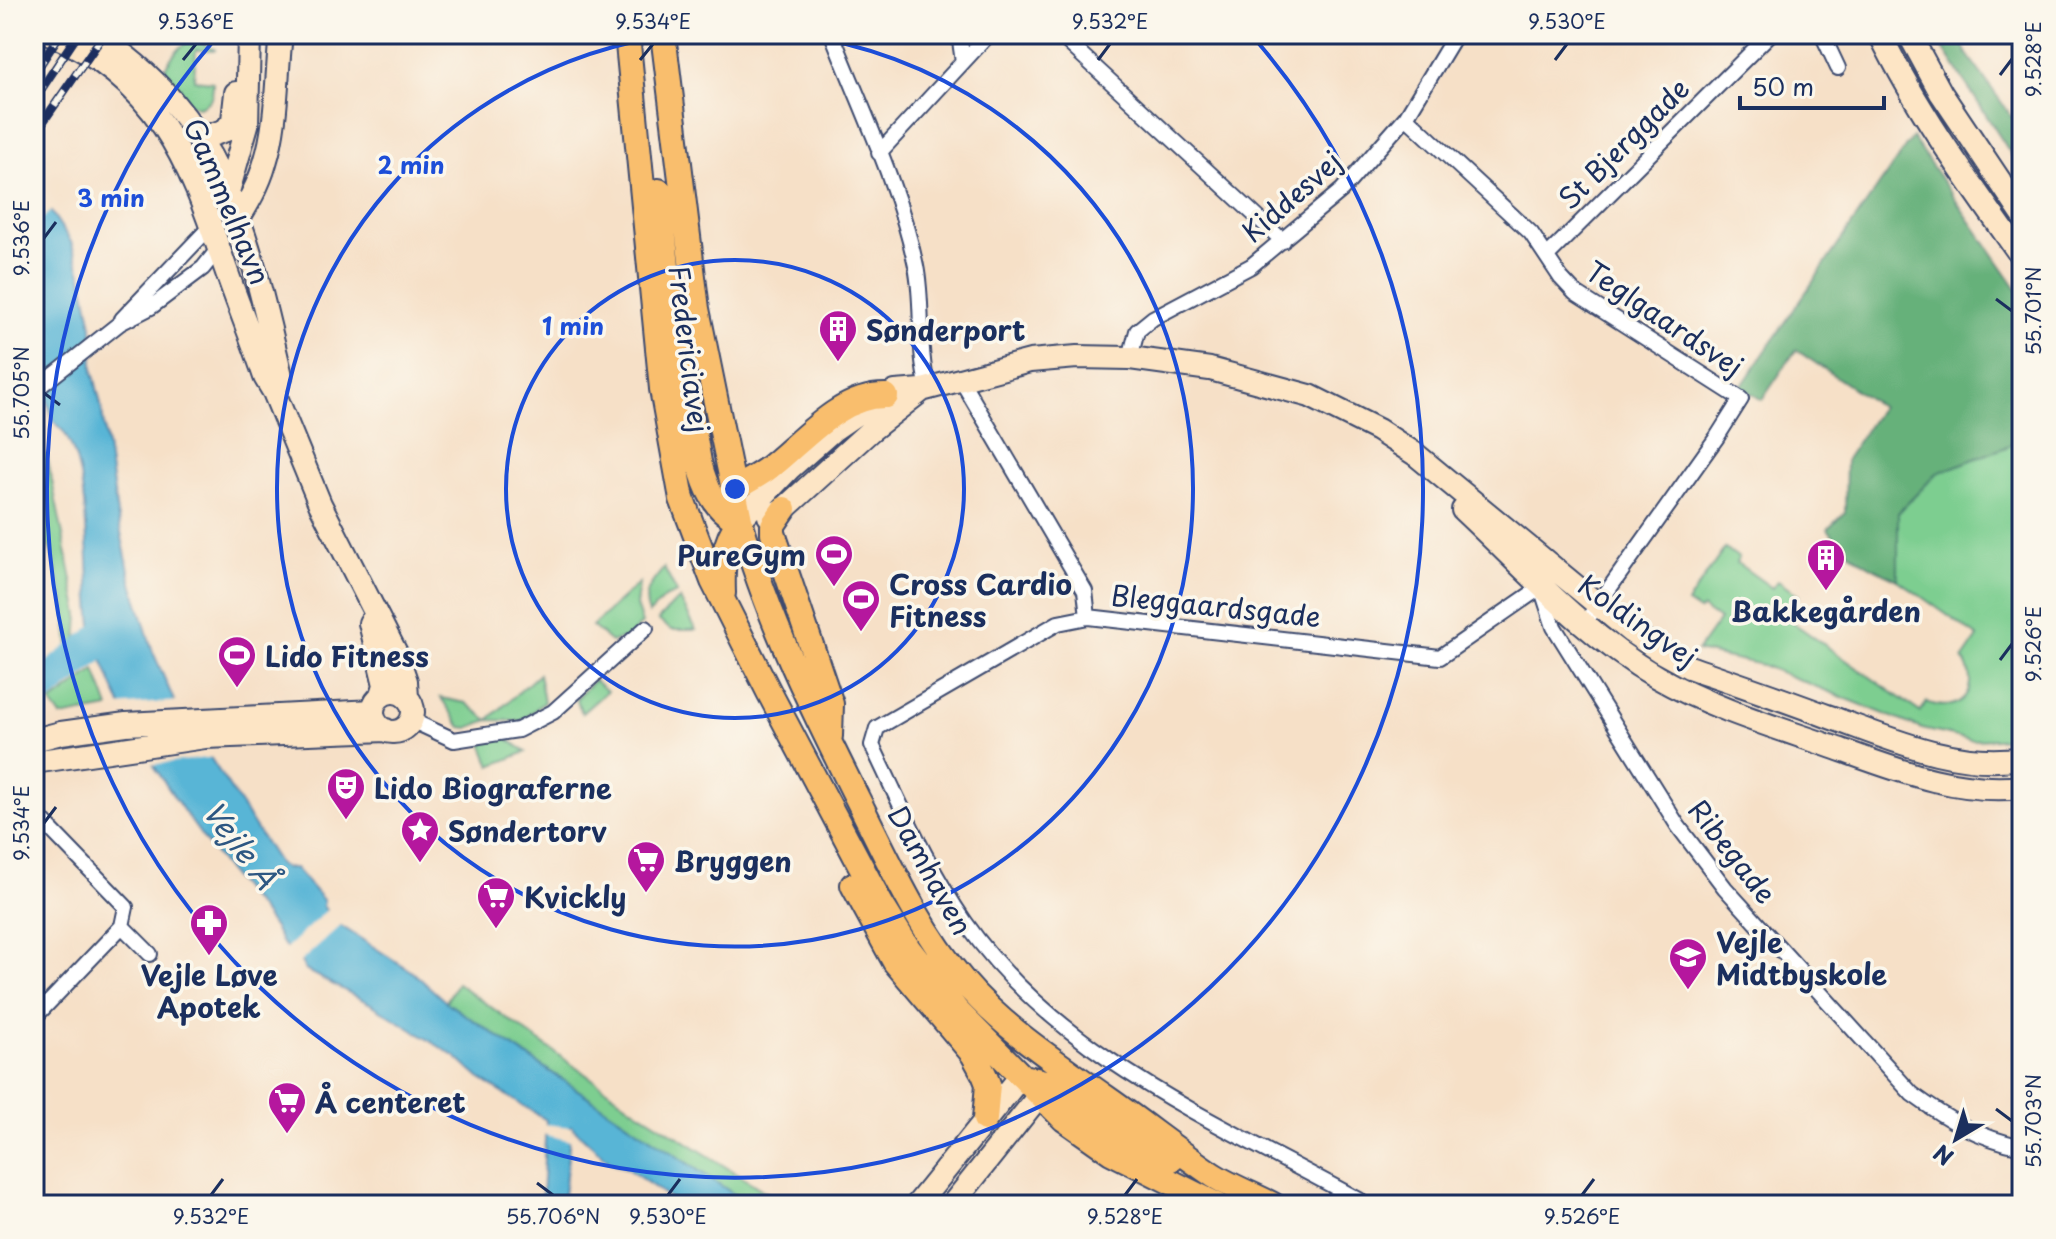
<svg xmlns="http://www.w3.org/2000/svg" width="2056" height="1239" font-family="'Playpen Sans',sans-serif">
<rect width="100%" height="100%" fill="#fbf7ec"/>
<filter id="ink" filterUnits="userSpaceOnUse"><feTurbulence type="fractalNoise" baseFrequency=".0125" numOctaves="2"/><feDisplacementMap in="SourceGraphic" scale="16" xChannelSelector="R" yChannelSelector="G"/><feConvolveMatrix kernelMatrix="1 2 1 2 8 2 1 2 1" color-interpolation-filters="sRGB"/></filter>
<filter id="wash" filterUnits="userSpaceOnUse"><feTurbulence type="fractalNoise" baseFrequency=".006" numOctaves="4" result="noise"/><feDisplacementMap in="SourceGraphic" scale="32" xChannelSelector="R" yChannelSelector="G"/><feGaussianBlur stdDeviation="1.8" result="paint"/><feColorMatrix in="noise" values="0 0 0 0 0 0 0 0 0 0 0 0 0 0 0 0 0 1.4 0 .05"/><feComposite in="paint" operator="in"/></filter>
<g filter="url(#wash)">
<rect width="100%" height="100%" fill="#f6e0c7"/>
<path fill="#7dce90" stroke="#4c7e77" stroke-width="2" d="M195,40L216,50H196L194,80L213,82C213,95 212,103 198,107L184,102L161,75C170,60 177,44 195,40Z
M2022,428V738L1971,740L1922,729L1762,665L1697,651L1719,620L1702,608L1699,611L1687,603L1725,548L1739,558L1737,563L1772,588L1778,581L1799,596L1785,617L1920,712L1927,702C1960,716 1982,689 1963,659L1978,637L1898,580V513L1937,473L2008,446Z
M34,444L47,456L79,615L77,645L69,650L66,610L52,554L34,511Z
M664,568L677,593L664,598L649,614C641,594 651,583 664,568Z
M639,583L636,606L642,623L629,637L611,642L592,626Z
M680,599L696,630H671L658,620L674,603Z
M95,670L109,708L61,717L51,703Z
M539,674L544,702L522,721L488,720L468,728L461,727L441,698L466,703L488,720Z
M594,680L607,691L582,713L576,699Z
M505,737L526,752L491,766L482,744Z
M457,983L636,1110L786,1205H750L446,1002Z"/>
<path fill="#66b17a" stroke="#40706c" stroke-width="2" d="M1934,34H1957L1967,54L2022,131V171Z
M1912,137L2022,296V428L2009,446L1937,473L1898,513V580C1870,567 1846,555 1828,529L1845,512L1846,459L1881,407L1796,350L1762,400L1741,387Z"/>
<path fill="#58b5d6" stroke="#3a729a" stroke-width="2" d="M34,186L71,242L83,280L92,326L93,371L101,405L117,514L131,580L153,652L175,703L279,864L286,868H295L324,901L323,906L335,922L414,973L446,1002L750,1205H680L626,1168L610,1162L571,1126L563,1205H538L542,1198L546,1120L479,1078L456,1057L371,1004L305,970L302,963L281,942C273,920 245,894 230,874C182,811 136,747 107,672C103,661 97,649 94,637C83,588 97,451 53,421L40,371L34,312Z"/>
<path fill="#f6e0c7" d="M34,182L54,209L34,225Z
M179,701L215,757L149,765L116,706Z
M329,908L343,923L298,964L285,949Z
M543,1124L572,1127L571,1141L542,1134Z"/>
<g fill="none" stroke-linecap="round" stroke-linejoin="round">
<path stroke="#58b5d6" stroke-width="34" d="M34,693L124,622"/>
</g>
</g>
<g filter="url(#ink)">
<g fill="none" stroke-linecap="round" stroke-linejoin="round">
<g stroke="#3c4a6e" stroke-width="18">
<path id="street" d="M832,34C862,110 899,186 916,266C924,306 917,346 928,388
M959,34L963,62
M1059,34L1283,241
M1822,34L1838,68
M1406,117L1531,233L1561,278L1575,293L1741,399L1717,437L1584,624
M879,153L989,34
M1547,256L1770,34
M122,319L210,227
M1130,358L1137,331L1153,318L1251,266L1342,190L1406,117L1456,34
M960,378L1085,591L1088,617L1440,657L1541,587L1554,627L1678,826L1725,888L1912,1094C1949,1121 1977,1137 2022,1147
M34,391L120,323L151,307L203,268L219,248
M1088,617L1058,623L877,728L872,745C901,805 927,867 965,922C1060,1058 1218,1122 1359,1200L1363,1205
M411,720L454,740L518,730L553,712L646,628
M34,812L126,907L122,926L150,954
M34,1018L122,926"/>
</g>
<g stroke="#3c4a6e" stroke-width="26">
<path id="secondary" d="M51,34C156,80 189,159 223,261C236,300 252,338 265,377L274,392L320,504L397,655L406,681L407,698
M94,34C225,118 248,235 281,376L274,392
M1880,34C1919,114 1971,185 2022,257
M1909,34L1941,93L2022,214
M200,135L208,136L226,130L233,120L236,93
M226,199L247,125L249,34
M235,224C247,205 259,185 265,163C278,122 276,76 281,34
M1463,510C1525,568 1583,634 1657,677C1715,710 1782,729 1844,751C1902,772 1960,794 2022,787
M769,516L784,509L871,430L922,390
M740,520L790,468L833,430L868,406L895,392L922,390L1030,361L1077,357L1130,358L1210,369L1310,396L1378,430L1415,454L1630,631L1660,651L1689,667C1735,683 1782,699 1827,716C1889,738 1955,769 2022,758
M370,623L385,685L382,695
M373 712a20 20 0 1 1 40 0a20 20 0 1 1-40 0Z
M34,740L61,733L126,724L373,711
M34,762L205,737L386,730
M917,1205L1021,1076
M952,1205L1049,1083"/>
</g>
<g stroke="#3c4a6e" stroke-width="28">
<path id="primary" d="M627,34L662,389L682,499L713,581L769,692L881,904L908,948L957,1011L1064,1119L1111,1152L1217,1205
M663,34L697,309L740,520C768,622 816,716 863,810C893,870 920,930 964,982C1003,1028 1056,1062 1105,1097C1141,1122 1176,1150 1213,1175C1232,1187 1254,1195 1273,1205
M659,191L670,295L699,462C705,485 715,513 740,520
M734,489C745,483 756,477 766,470C802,443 838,395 886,396
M784,509L773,525V533L831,704L830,736
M723,593C722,566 723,542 740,520
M853,885L895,962L973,1054L984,1074L988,1084L985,1119
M1027,1078L1049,1083L1104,1123L1172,1159"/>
</g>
<use href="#street" stroke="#fff" stroke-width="14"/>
<use href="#secondary" stroke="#fde5c5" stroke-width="22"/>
<use href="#primary" stroke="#f9be6d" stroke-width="24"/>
<g stroke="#1b2f5e" stroke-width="9">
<path id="rail" d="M34,74L60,34
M34,100L78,34
M34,135L104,34"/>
</g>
<use href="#rail" stroke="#fbf7ec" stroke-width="6" stroke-dasharray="18" stroke-linecap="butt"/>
</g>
</g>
<path fill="none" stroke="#1b2f5e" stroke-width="3" d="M183,60L196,44M640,60L653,44M1098,60L1110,44M1555,60L1567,44M2000,75L2012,59M44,238L56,222M1996,299L2012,311M44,393L60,405M2000,660L2012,644M44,823L56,807M1996,1109L2012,1121M537,1183L553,1195M211,1195L223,1179M668,1195L680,1179M1125,1195L1137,1179M1582,1195L1594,1179"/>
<g fill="none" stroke="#1d4ed8" stroke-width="4">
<circle cx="735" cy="489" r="229"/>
<path d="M791 34A458 458 0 1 1 679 34"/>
<path d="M1254 38A688 688 0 1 1 216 38"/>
</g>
<defs>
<g id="building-pin" transform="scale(2)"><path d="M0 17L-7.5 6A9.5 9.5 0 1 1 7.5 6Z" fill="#b5179e" stroke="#fbf7ec"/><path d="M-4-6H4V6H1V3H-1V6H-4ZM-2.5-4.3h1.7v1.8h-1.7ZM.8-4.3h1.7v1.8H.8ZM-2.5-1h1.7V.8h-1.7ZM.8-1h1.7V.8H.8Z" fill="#fff"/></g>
<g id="stadium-pin" transform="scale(2)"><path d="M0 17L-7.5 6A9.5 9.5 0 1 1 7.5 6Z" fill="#b5179e" stroke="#fbf7ec"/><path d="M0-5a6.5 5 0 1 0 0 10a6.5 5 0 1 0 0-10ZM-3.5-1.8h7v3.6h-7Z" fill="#fff"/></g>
<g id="theatre-pin" transform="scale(2)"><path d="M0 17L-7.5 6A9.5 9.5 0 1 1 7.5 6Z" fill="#b5179e" stroke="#fbf7ec"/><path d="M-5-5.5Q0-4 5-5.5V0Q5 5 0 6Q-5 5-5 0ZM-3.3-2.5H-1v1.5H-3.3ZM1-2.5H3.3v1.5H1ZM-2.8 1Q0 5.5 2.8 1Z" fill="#fff"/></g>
<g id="sight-pin" transform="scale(2)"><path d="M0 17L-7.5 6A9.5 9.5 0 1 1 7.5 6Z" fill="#b5179e" stroke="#fbf7ec"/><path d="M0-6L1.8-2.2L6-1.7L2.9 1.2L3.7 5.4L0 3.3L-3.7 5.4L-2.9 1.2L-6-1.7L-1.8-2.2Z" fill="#fff"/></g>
<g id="supermarket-pin" transform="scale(2)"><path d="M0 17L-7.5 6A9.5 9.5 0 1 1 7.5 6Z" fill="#b5179e" stroke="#fbf7ec"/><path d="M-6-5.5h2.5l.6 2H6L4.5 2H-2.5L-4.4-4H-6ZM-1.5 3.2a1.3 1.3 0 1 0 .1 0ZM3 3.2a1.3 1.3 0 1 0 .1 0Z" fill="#fff"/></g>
<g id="pharmacy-pin" transform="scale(2)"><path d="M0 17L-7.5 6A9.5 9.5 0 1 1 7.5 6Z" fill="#b5179e" stroke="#fbf7ec"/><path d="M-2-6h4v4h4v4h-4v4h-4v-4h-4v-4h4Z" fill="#fff"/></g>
<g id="school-pin" transform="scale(2)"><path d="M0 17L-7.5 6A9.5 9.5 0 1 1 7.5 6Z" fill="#b5179e" stroke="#fbf7ec"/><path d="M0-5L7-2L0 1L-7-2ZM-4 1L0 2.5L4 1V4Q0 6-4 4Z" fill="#fff"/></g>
</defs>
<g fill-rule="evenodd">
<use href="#building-pin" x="838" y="329"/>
<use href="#stadium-pin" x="834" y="554"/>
<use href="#building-pin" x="1826" y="558"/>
<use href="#stadium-pin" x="861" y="599"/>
<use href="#stadium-pin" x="237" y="655"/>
<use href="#theatre-pin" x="346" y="787"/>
<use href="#sight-pin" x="420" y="830"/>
<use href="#supermarket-pin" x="646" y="860"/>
<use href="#supermarket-pin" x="496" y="896"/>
<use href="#pharmacy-pin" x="209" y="923"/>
<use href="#school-pin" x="1688" y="957"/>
<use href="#supermarket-pin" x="287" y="1101"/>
</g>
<g text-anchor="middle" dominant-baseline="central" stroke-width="7" stroke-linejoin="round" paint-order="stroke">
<g font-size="28" fill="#1b2f5e" stroke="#fbf7ec">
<text transform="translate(1623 143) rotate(-45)">St Bjerggade</text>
<text transform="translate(1291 196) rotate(-41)">Kiddesvej</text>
<text transform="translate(228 201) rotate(67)">Gammelhavn</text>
<text transform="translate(1665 318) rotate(34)">Teglgaardsvej</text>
<text transform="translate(690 349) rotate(83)">Fredericiavej</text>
<text transform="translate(1216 605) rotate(6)">Bleggaardsgade</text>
<text transform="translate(1638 620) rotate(35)">Koldingvej</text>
<text transform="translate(1733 851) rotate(52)">Ribegade</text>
<text transform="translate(931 870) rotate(61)">Damhaven</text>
</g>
<g font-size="28" font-weight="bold" fill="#1b2f5e" stroke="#fbf7ec" text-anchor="start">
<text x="866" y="329">Sønderport</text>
<text x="806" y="554" text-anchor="end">PureGym</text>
<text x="889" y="583">Cross Cardio<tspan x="889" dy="32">Fitness</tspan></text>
<text x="1826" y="610" text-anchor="middle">Bakkegården</text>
<text x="265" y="655">Lido Fitness</text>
<text x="374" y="787">Lido Biograferne</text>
<text x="448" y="830">Søndertorv</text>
<text x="674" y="860">Bryggen</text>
<text x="524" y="896">Kvickly</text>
<text x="1716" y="941">Vejle<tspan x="1716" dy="32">Midtbyskole</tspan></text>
<text x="209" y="974" text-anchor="middle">Vejle Løve<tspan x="209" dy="32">Apotek</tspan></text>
<text x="315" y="1101">Å centeret</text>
</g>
<g font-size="30" font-style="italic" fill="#2d5782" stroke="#fbf7ec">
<text transform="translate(241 844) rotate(53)">Vejle Å</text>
</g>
</g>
<circle cx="735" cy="489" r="12" fill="#1d4ed8" stroke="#fbf7ec" stroke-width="4"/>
<g font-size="24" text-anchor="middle" font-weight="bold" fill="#1d4ed8" stroke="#fbf7ec" stroke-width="7" stroke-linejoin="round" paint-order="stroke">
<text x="411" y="174">2 min</text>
<text x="111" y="207">3 min</text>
<text x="573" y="335">1 min</text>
</g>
<rect width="2056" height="1239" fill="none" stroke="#fbf7ec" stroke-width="88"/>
<g transform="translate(1956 1139) rotate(218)" stroke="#fbf7ec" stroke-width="6" paint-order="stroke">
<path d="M0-6L14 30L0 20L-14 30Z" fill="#1b2f5e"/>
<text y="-12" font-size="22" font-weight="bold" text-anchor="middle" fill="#1b2f5e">N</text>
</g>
<path d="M1740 96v12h144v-12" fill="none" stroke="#1b2f5e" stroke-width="4"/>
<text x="1752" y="96" font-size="24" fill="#1b2f5e" stroke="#fbf7ec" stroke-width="6" paint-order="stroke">50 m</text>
<rect x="44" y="44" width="1968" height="1151" fill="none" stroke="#1b2f5e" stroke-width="3"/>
<g font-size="20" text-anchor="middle" fill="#1b2f5e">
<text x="196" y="29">9.536°E</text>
<text x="653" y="29">9.534°E</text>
<text x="1110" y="29">9.532°E</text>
<text x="1567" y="29">9.530°E</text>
<text transform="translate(2034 59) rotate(-90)" y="7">9.528°E</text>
<text transform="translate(22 238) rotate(-90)" y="7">9.536°E</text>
<text transform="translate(2034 311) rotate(-90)" y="7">55.701°N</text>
<text transform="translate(22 393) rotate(-90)" y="7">55.705°N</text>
<text transform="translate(2034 644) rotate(-90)" y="7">9.526°E</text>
<text transform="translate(22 823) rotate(-90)" y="7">9.534°E</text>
<text transform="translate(2034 1121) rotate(-90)" y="7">55.703°N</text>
<text x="211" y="1224">9.532°E</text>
<text x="553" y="1224">55.706°N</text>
<text x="668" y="1224">9.530°E</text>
<text x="1125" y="1224">9.528°E</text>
<text x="1582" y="1224">9.526°E</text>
</g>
</svg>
